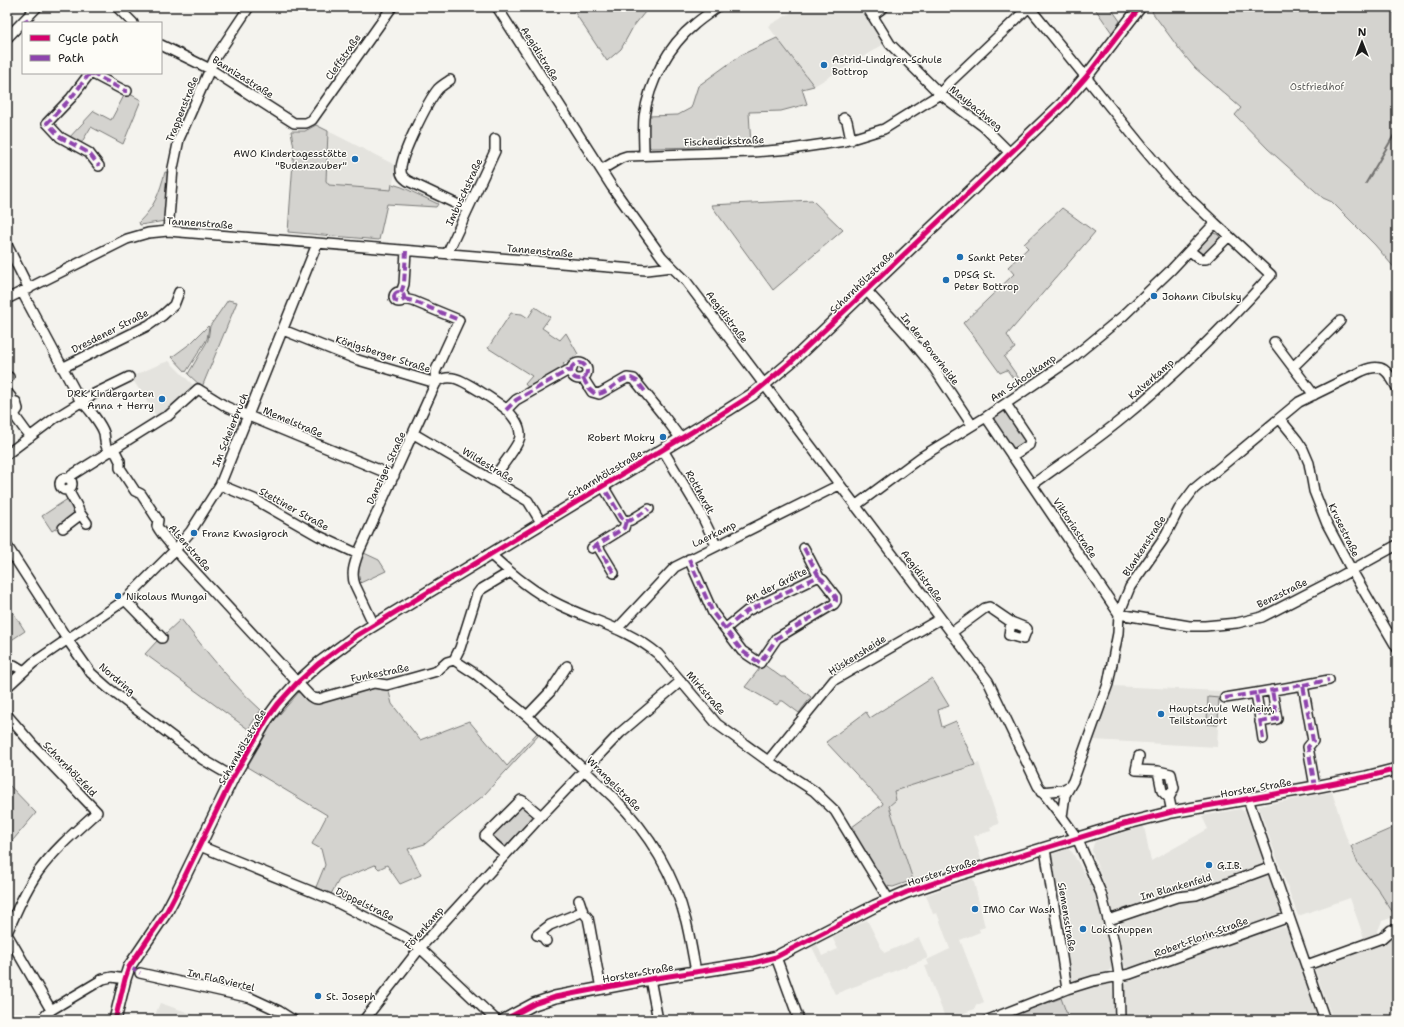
<svg xmlns="http://www.w3.org/2000/svg" width="1404" height="1027" font-family="'Shantell Sans',sans-serif">
<rect width="100%" height="100%" fill="#f4f3ee"/>
<filter id="ink" filterUnits="userSpaceOnUse"><feTurbulence type="fractalNoise" baseFrequency=".025" numOctaves="2"/><feDisplacementMap in="SourceGraphic" scale="8" xChannelSelector="R" yChannelSelector="G"/><feConvolveMatrix kernelMatrix="1 2 1 2 8 2 1 2 1" color-interpolation-filters="sRGB"/></filter>
<g filter="url(#ink)">
<path fill="#e4e3de" d="M801,7H862L884,44L814,86L768,26Z
M328,131L397,166L391,190L329,186L326,181Z
M169,361L193,385L168,411L157,417L131,377L160,364Z
M1112,686L1220,691L1217,747L1093,740Z
M979,763L999,824L990,827L991,831L974,836L981,859L913,880L889,806L896,800L894,791Z
M1332,792L1345,834L1358,864L1377,888L1396,916L1382,921L1376,935L1365,941L1350,898L1298,916L1258,806Z
M1240,809L1245,812L1253,831L1256,832L1283,910L1281,915L1278,917L1128,971V969L1124,965L1108,893L1093,855L1092,850L1094,843L1096,841L1144,826L1151,861L1208,829L1202,816Z
M1068,849L1072,852L1079,864L1094,891L1104,922L1112,965L1111,969L1108,971L1075,981L1072,980L1051,856L1052,854Z
M973,878L985,927L979,929L980,932L960,940L984,1002L975,1006V1009L946,1020L925,966L929,965L927,960L950,949L937,913L933,914L926,895Z
M867,920L884,953L919,938L928,958L835,994L812,947L817,944L822,956L838,949L832,937Z
M1283,927L1287,929L1292,944H1294L1321,1020H1126L1125,986L1127,982L1267,931Z
M1397,936V1014L1381,1020H1333L1314,967Z
M1106,983H1109L1112,985L1114,1020H1069L1061,998L1089,988Z
M160,1003L210,1020H153Z"/>
<path fill="#d4d3cf" stroke="#787876" d="M571,7H649L633,27L621,49L607,61Z
M1094,7H1110L1120,21L1112,33Z
M1155,7H1397V271L1375,245L1332,202L1323,198L1268,149L1235,115L1241,108L1195,68L1180,50L1152,12Z
M777,38L814,86L802,89L807,104L781,111L749,112L751,146L651,148L649,146L648,138V116L678,115L691,108L698,86L741,55Z
M126,92L141,100L123,144L91,127L80,145L68,139L94,111L111,120Z
M316,125L328,131L326,181L329,185L391,190L392,184L402,187L438,204L436,207L387,204L379,240L288,232L294,148L291,131H305Z
M165,172L170,173L165,221L140,225L139,222C155,206 159,194 165,172Z
M812,200L843,230L773,290L711,205Z
M1062,208L1095,232L1007,335L1015,348L1004,357L1025,387L1021,389L1007,370L1000,373L974,337L963,323L1014,274L1008,267L1028,248L1024,244Z
M1212,233L1217,234L1222,239L1206,256L1196,253V249Z
M228,300L237,302L202,387L188,374L208,340L210,326Z
M535,307L550,317L542,328L560,340L566,333L578,354L563,364L566,368L530,390L525,384L532,376L488,348L511,313L522,314L528,318Z
M208,326L209,327L207,339L186,372L172,357L191,343Z
M1004,410H1005L1027,442L1013,450L992,418Z
M69,498L77,511L74,517L52,531L42,516Z
M364,553L379,560L386,571L358,584C356,573 359,563 364,553Z
M7,603L25,631L10,641L7,639Z
M181,619C206,651 231,683 261,710L248,729L145,654L157,641L161,644L168,637L165,634Z
M763,664L781,677H785L811,697L799,713L783,701H780L777,705L745,687Z
M932,678L949,706L938,710L942,727L956,721L975,765L894,791L896,800L889,806L913,880L893,887L886,886L853,832L855,831L852,827L882,805L883,803L826,742L866,712L870,718Z
M373,687L388,688L392,704L420,740L469,721L507,766L537,733L539,735L484,795L425,844L408,849L421,875L400,884L387,865L379,869L375,865L339,880L331,894L316,887L325,865L321,849L312,844L327,815L247,767L273,722L299,692L306,700L314,702Z
M1208,697L1219,698L1218,725L1207,724Z
M7,783L36,813L7,847Z
M521,804L533,815V817L504,848L492,837V835Z
M1397,826V919L1377,888L1358,864L1351,846Z
M1061,998L1069,1020H999Z"/>
<g fill="none" stroke-linecap="round" stroke-linejoin="round">
<path stroke="#72716f" stroke-width="2" d="M1366,183L1397,130"/>
<g stroke="#1c1c1c" stroke-width="12">
<path id="minor" d="M117,7L133,23
M497,7L612,187L662,257L686,281L988,681L1038,786L1062,817L1077,838L1101,893L1114,942L1119,975L1120,1020
M867,7L890,44L940,94L984,127L1010,153
M872,16L884,7
M7,38L37,7
M161,45L210,69L294,123H306L312,120L392,7
M90,73L71,98L47,123L60,137L89,153L99,166
M91,73L125,91H127
M450,80C446,83 441,86 438,89C428,101 399,158 401,171C401,176 404,178 408,181L467,209
M844,118L847,121L851,140
M644,154C644,142 643,129 644,117C649,82 668,46 695,24C702,18 710,13 717,7
M601,170L621,158L627,156L753,152L791,149L845,141L884,129L940,94L949,83L1029,7
M168,231L173,168L179,139L215,58L249,7
M7,245L29,289
M1190,251L1200,259H1206L1229,236
M447,254L495,151V139
M866,290L908,336L934,368L972,425
M22,292L81,402C88,406 102,426 104,433C106,444 103,449 116,453L120,461V468L135,491L141,494L158,520L157,526C162,535 169,542 175,550L310,696L313,698L318,699L374,683L387,685L416,677L437,671L447,662L454,660
M394 297a5 5 0 1 1 10 0a5 5 0 1 1-10 0Z
M401,293L404,284L406,251
M7,299L127,239L148,233L168,231L646,270L672,267
M283,330L358,360L436,383
M1274,342L1314,395
M571 371a8 8 0 1 1 16 0a8 8 0 1 1-16 0Z
M1293,367L1340,321
M62,368L149,325L163,315L174,305L179,292
M583,378L592,392L599,394L627,378L634,379L663,415L681,439
M7,379L9,377
M436,383C440,379 447,377 453,378C463,379 497,402 506,409C512,415 521,426 520,436C520,444 498,471 492,480
M7,392L11,397V401
M7,402L11,401L16,402L18,409L14,415L7,414
M1006,404L1030,440L1029,445L1012,456
M506,410L516,400L567,371L572,369
M14,415L30,437
M986,417L1119,614L1189,626H1205L1237,623L1262,617L1330,582L1397,545
M1280,419L1297,440L1303,449L1309,463L1314,491L1327,524L1351,569L1397,648
M414,434L528,501L542,524
M663,450L699,510L716,545
M7,454L55,418L81,402L88,397L129,377
M60 484a6 6 0 1 1 12 0a6 6 0 1 1-12 0Z
M69,479L72,475L163,418L168,416L198,389L227,407L394,476
M220,485L254,499L319,536L358,554
M1032,485C1062,463 1094,442 1123,418C1176,375 1225,326 1271,275L1215,223
M855,506L921,457L986,417L1071,359L1123,316L1172,269L1215,223L1171,181L1144,149L1029,7
M80,513L87,523
M626,521L631,520L649,509
M63,528L80,515C79,506 71,498 68,489
M597,545L614,573
M7,546L67,639L91,673L108,688L202,759L233,777
M592,548L624,528L626,521L622,518L603,486
M804,548L819,577
M491,555C512,574 534,593 560,605C593,621 630,630 658,654L717,724L768,761L814,791L835,811L889,900
M689,559L713,613L742,651L760,663L777,638L834,604L836,601V597L823,580L819,577H817L747,611L725,629
M125,600L162,638
M374,625L355,585C351,574 354,565 358,554L433,389L436,383L435,372L459,320L413,301L404,299
M617,629L675,567L839,485
M951,633L985,608L989,607L1011,622L1026,628L1027,629L1023,639L1009,635L1011,622
M454,660L477,675L527,716L614,798C648,832 674,874 686,921C690,938 693,955 696,972
M454,660L460,648L477,594L480,590L510,572
M7,669L14,665L24,671
M1303,685L1329,680
M7,687L33,663L125,600L175,550L191,531L220,485L317,244
M1225,698L1256,693
M7,715L32,744L97,812C76,831 55,849 38,872C25,891 16,912 7,933
M527,716L550,692L567,666
M1260,722L1277,719L1272,690
M1263,739L1256,693L1303,685L1313,741L1308,747L1315,787
M1139,756L1136,770L1158,771
M768,761L834,680L940,619
M1041,792L1062,790L1070,786
M1169,798L1162,791L1158,771L1171,774L1174,788L1169,798L1172,812
M1248,799L1325,1020
M1062,817L1065,795L1073,781L1108,684L1118,633L1119,614L1130,587L1163,540L1179,509L1194,489L1299,402L1362,371C1383,362 1388,371 1397,388
M200,846L330,899L403,936L420,948L496,1020
M1045,849L1067,989
M505,854L485,836L521,800L523,801L541,816
M579,900L583,912
M1109,920L1177,897L1196,895L1272,867
M7,934L51,1010
M546,941L543,937L537,935L550,925L579,913L583,912L588,918L590,928L601,989
M776,957L799,1020
M1307,965L1382,938L1391,930H1397
M140,973L251,998L279,1011L293,1020
M650,979L658,1020
M41,1020L51,1010L103,979L112,977L125,979
M364,1020L420,948L541,816L620,733L681,681
M988,1020L1067,989L1093,981L1130,974L1289,917"/>
</g>
<g stroke="#1c1c1c" stroke-width="14">
<path id="major" d="M115,1020L125,979L129,967L167,911L178,890L233,777L267,719L278,704L297,683L318,664L356,636L728,410L753,394L792,361L1063,103L1086,77L1140,7
M504,1020L534,1004L555,997L650,979L753,963L776,957L875,906L907,892L957,875L1124,824L1172,812L1315,787L1366,777L1397,769"/>
</g>
<use href="#minor" stroke="#fdfcf7" stroke-width="9"/>
<use href="#major" stroke="#fdfcf7" stroke-width="11"/>
<path stroke="#8e44ad" stroke-width="4" stroke-dasharray="8 4" stroke-linecap="butt" d="M25,19L28,23
M90,73L71,98L47,123L60,137L89,153L99,166
M91,73L125,91H127
M394 297a5 5 0 1 1 10 0a5 5 0 1 1-10 0Z
M401,293L404,284L406,251
M404,299L413,301L459,320
M571 371a8 8 0 1 1 16 0a8 8 0 1 1-16 0Z
M583,378L589,389L595,394C609,395 617,378 631,378L637,381L647,394
M506,410L516,400L567,371L572,369
M626,521L631,520L649,509
M597,545L614,573
M592,548L624,528L626,521L622,518L603,486
M804,548L819,577
M689,559L713,613L742,651L760,663L777,638L834,604L836,601V597L823,580L819,577H817L747,611L725,629
M1303,685L1329,680
M1225,698L1256,693
M1260,722L1277,719L1272,690
M1263,739L1256,693L1303,685L1313,741L1308,747L1315,787
M129,967L140,973
M1393,1020L1397,1019"/>
<g stroke="#fdfcf7" stroke-width="8">
<path id="cycleway" d="M115,1020L125,979L129,967L167,911L178,890L233,777L267,719L278,704L297,683L318,664L356,636L728,410L753,394L792,361L1063,103L1086,77L1140,7
M504,1020L534,1004L555,997L650,979L753,963L776,957L875,906L907,892L957,875L1124,824L1172,812L1315,787L1366,777L1397,769"/>
</g>
<use href="#cycleway" stroke="#d6006c" stroke-width="5"/>
</g>
</g>
<g fill="#1f6fb2" stroke="#fdfcf7" stroke-width="1.5">
<circle cx="824" cy="65" r="4"/>
<circle cx="355" cy="159" r="4"/>
<circle cx="960" cy="257" r="4"/>
<circle cx="946" cy="280" r="4"/>
<circle cx="1154" cy="296" r="4"/>
<circle cx="162" cy="399" r="4"/>
<circle cx="663" cy="437" r="4"/>
<circle cx="194" cy="533" r="4"/>
<circle cx="118" cy="596" r="4"/>
<circle cx="1161" cy="714" r="4"/>
<circle cx="1209" cy="865" r="4"/>
<circle cx="975" cy="909" r="4"/>
<circle cx="1083" cy="929" r="4"/>
<circle cx="318" cy="996" r="4"/>
</g>
<g text-anchor="middle" dominant-baseline="central" stroke-width="3" stroke-linejoin="round" paint-order="stroke">
<g font-size="10" fill="#1c1c1c" stroke="#fdfcf7">
<text transform="translate(540 54) rotate(58)">Aegidistraße</text>
<text transform="translate(343 57) rotate(-55)">Cleffstraße</text>
<text transform="translate(243 77) rotate(32)">Bannizastraße</text>
<text transform="translate(976 108) rotate(39)">Maybachweg</text>
<text transform="translate(182 109) rotate(-68)">Trappenstraße</text>
<text transform="translate(724 141) rotate(-2)">Fischedickstraße</text>
<text transform="translate(464 192) rotate(-65)">Imbuschstraße</text>
<text transform="translate(200 223) rotate(4)">Tannenstraße</text>
<text transform="translate(540 251) rotate(5)">Tannenstraße</text>
<text transform="translate(862 282) rotate(-44)">Scharnhölzstraße</text>
<text transform="translate(727 317) rotate(53)">Aegidistraße</text>
<text transform="translate(110 331) rotate(-27)">Dresdener Straße</text>
<text transform="translate(930 349) rotate(52)">In der Boverheide</text>
<text transform="translate(383 354) rotate(18)">Königsberger Straße</text>
<text transform="translate(1023 378) rotate(-34)">Am Schoolkamp</text>
<text transform="translate(1151 379) rotate(-41)">Kalverkamp</text>
<text transform="translate(293 422) rotate(23)">Memelstraße</text>
<text transform="translate(230 430) rotate(-68)">Im Scheierbruch</text>
<text transform="translate(488 465) rotate(31)">Wildestraße</text>
<text transform="translate(386 468) rotate(-65)">Danziger Straße</text>
<text transform="translate(605 474) rotate(-31)">Scharnhölzstraße</text>
<text transform="translate(700 492) rotate(61)">Rotthardt</text>
<text transform="translate(294 509) rotate(29)">Stettiner Straße</text>
<text transform="translate(1075 528) rotate(56)">Viktoriastraße</text>
<text transform="translate(1344 530) rotate(64)">Krusestraße</text>
<text transform="translate(714 534) rotate(-26)">Laerkamp</text>
<text transform="translate(1144 546) rotate(-57)">Blankenstraße</text>
<text transform="translate(190 548) rotate(49)">Alsenstraße</text>
<text transform="translate(922 576) rotate(53)">Aegidistraße</text>
<text transform="translate(776 585) rotate(-26)">An der Gräfte</text>
<text transform="translate(1282 593) rotate(-26)">Benzstraße</text>
<text transform="translate(857 655) rotate(-32)">Hüskensheide</text>
<text transform="translate(380 673) rotate(-11)">Funkestraße</text>
<text transform="translate(117 679) rotate(40)">Nordring</text>
<text transform="translate(706 693) rotate(49)">Mirkstraße</text>
<text transform="translate(242 747) rotate(-60)">Scharnhölzstraße</text>
<text transform="translate(70 769) rotate(46)">Scharnhölzfeld</text>
<text transform="translate(614 784) rotate(45)">Wrangelstraße</text>
<text transform="translate(1256 788) rotate(-10)">Horster Straße</text>
<text transform="translate(942 872) rotate(-18)">Horster Straße</text>
<text transform="translate(1176 887) rotate(-16)">Im Blankenfeld</text>
<text transform="translate(365 904) rotate(26)">Düppelstraße</text>
<text transform="translate(1067 917) rotate(81)">Siemensstraße</text>
<text transform="translate(424 928) rotate(-49)">Förenkamp</text>
<text transform="translate(1201 937) rotate(-20)">Robert-Florin-Straße</text>
<text transform="translate(638 973) rotate(-10)">Horster Straße</text>
<text transform="translate(221 980) rotate(13)">Im Flaßviertel</text>
</g>
<g font-size="10" fill="#1c1c1c" stroke="#fdfcf7" text-anchor="start">
<text x="832" y="59">Astrid-Lindgren-Schule<tspan x="832" dy="12">Bottrop</tspan></text>
<text x="347" y="153" text-anchor="end">AWO Kindertagesstätte<tspan x="347" dy="12">"Budenzauber"</tspan></text>
<text x="968" y="257">Sankt Peter</text>
<text x="954" y="274">DPSG St.<tspan x="954" dy="12">Peter Bottrop</tspan></text>
<text x="1162" y="296">Johann Cibulsky</text>
<text x="154" y="393" text-anchor="end">DRK Kindergarten<tspan x="154" dy="12">Anna + Herry</tspan></text>
<text x="655" y="437" text-anchor="end">Robert Mokry</text>
<text x="202" y="533">Franz Kwasigroch</text>
<text x="126" y="596">Nikolaus Mungai</text>
<text x="1169" y="708">Hauptschule Welheim,<tspan x="1169" dy="12">Teilstandort</tspan></text>
<text x="1217" y="865">G.I.B.</text>
<text x="983" y="909">IMO Car Wash</text>
<text x="1091" y="929">Lokschuppen</text>
<text x="326" y="996">St. Joseph</text>
</g>
<g font-size="10" fill="#5c5c5b" stroke="#fdfcf7">
<text x="1317" y="86">Ostfriedhof</text>
</g>
</g>
<rect width="1404" height="1027" fill="none" stroke="#fdfcf7" stroke-width="24"/>
<rect x="12" y="12" width="1380" height="1003" fill="none" stroke="#1c1c1c" stroke-width="1.5" filter="url(#ink)"/>
<rect x="22" y="22" width="140" height="52" fill="#fdfcf7" stroke="#a3a29f"/>
<rect x="30" y="35" width="20" height="6" fill="#d6006c" stroke="#a3a29f"/>
<text x="58" y="42" font-size="12" fill="#1c1c1c">Cycle path</text>
<rect x="30" y="55" width="20" height="6" fill="#8e44ad" stroke="#a3a29f"/>
<text x="58" y="62" font-size="12" fill="#1c1c1c">Path</text>
<g transform="translate(1362 42)" stroke="#fdfcf7" stroke-width="3" paint-order="stroke">
<path d="M0-3L7 15L0 10L-7 15Z" fill="#1c1c1c"/>
<text y="-6" font-size="11" font-weight="bold" text-anchor="middle" fill="#1c1c1c">N</text>
</g>
</svg>
